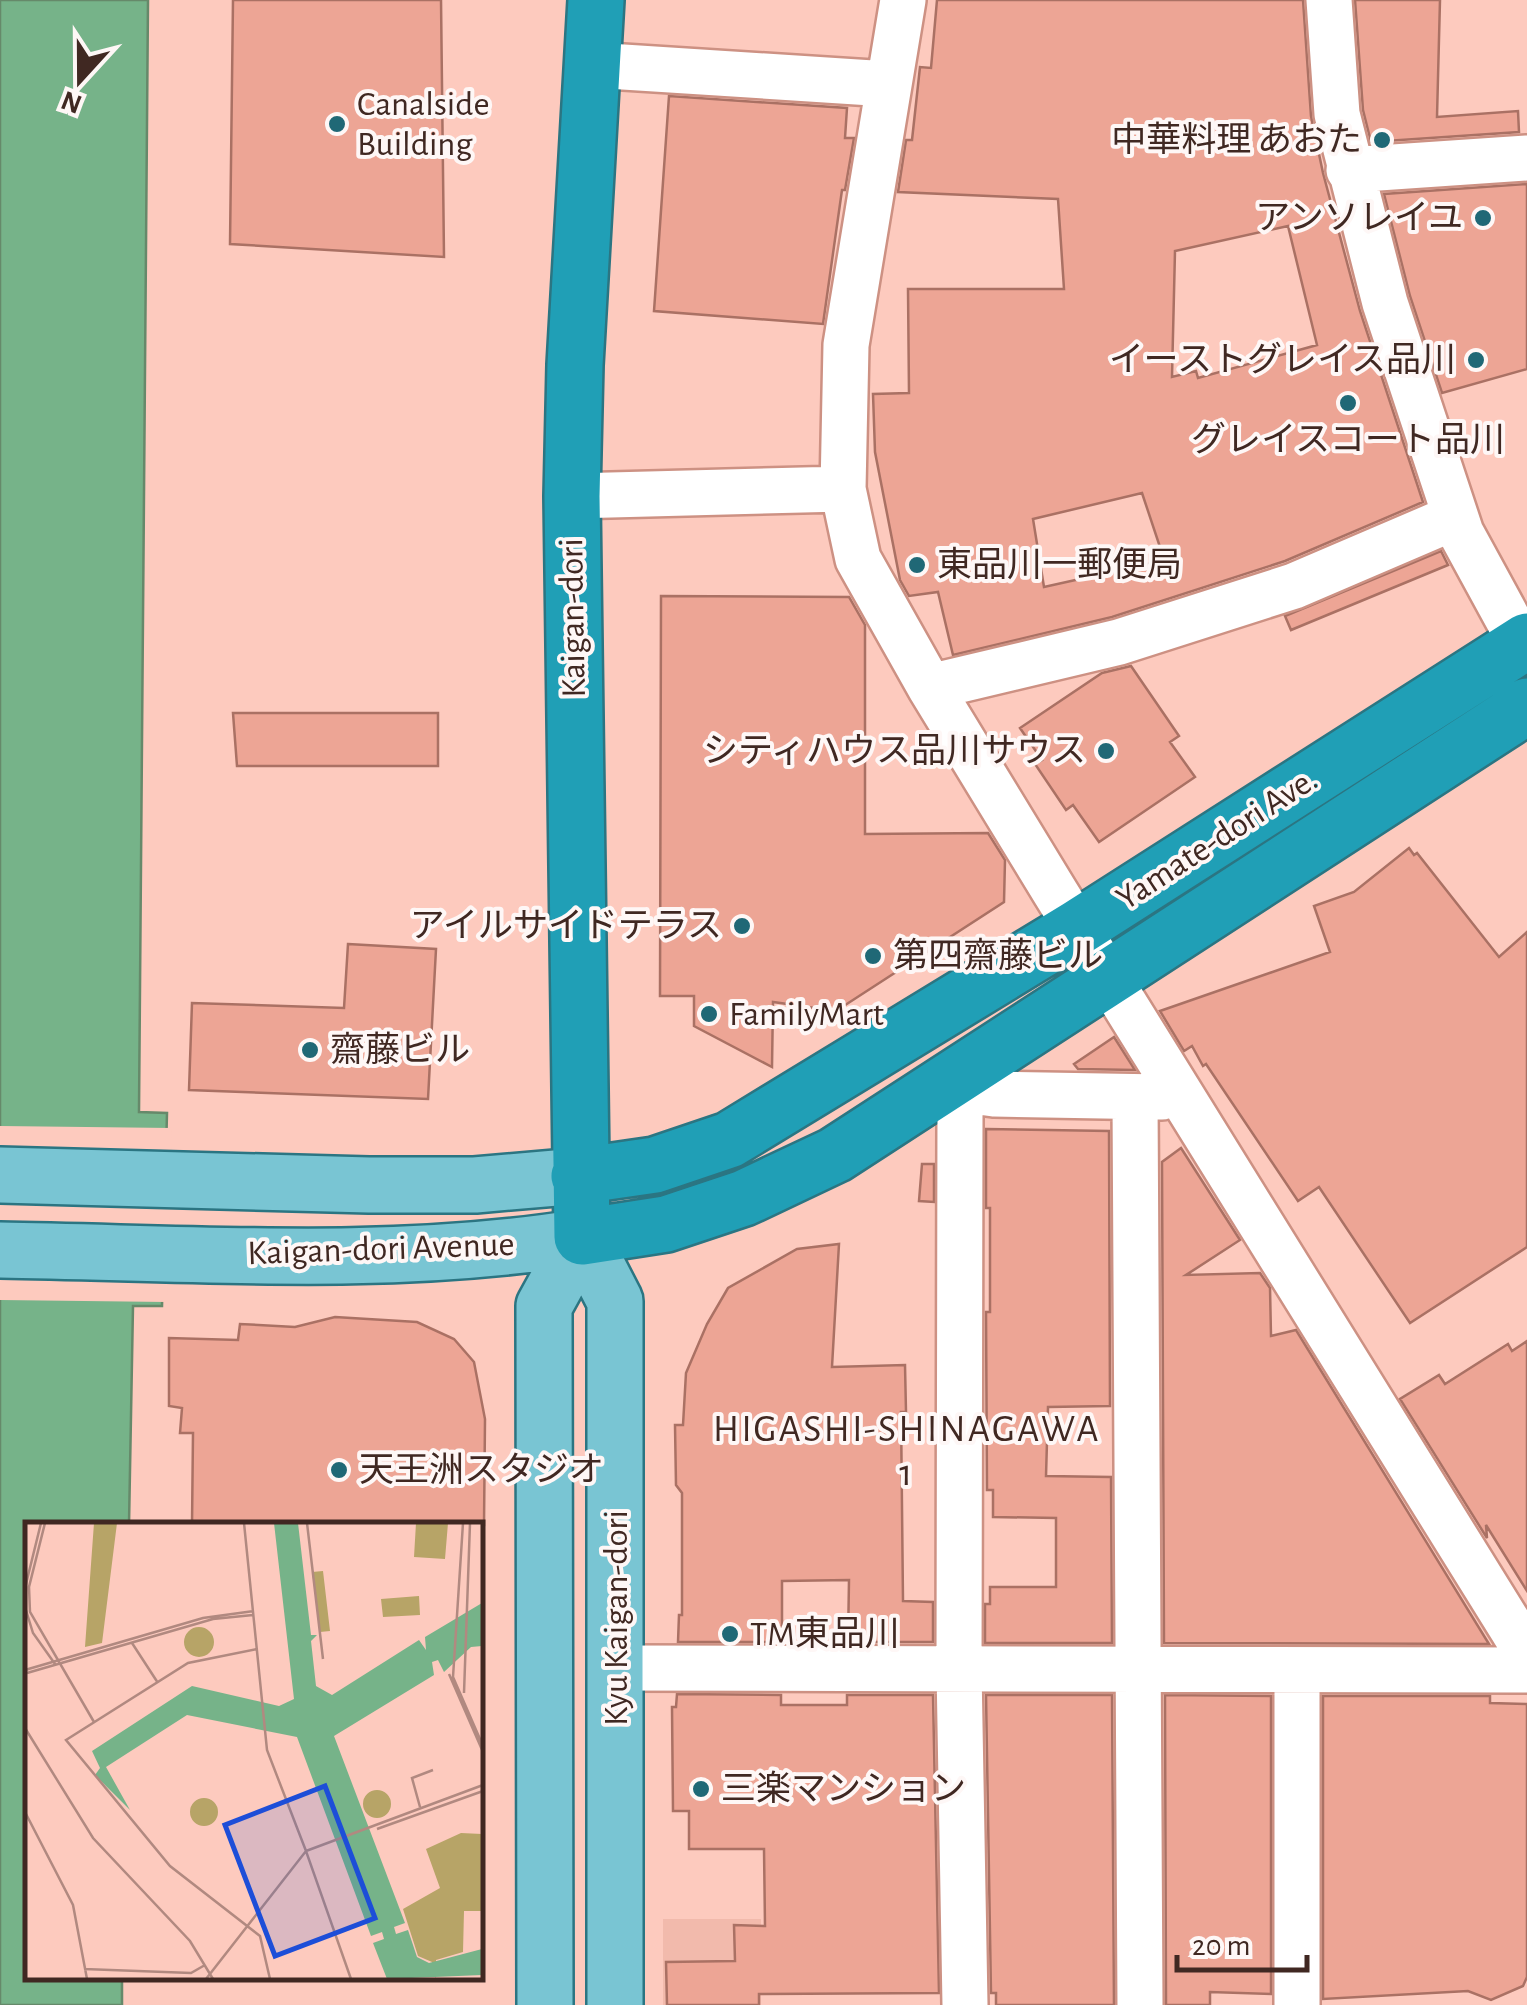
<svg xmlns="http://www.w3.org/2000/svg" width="1527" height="2005" font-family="'Alegreya Sans','Noto Sans JP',sans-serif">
<rect width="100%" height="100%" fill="#fdcabe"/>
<path fill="#f2baac" d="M663,1919H761V2005H663Z"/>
<path fill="#76b389" stroke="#66896a" stroke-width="2.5" d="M0,0H148L139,1112L167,1113L162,1306H133L129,1525H28V1978H122V2005H0Z"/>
<path fill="#fdcabe" d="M0,1126L172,1128L167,1302L0,1300Z"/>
<path fill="#eda595" stroke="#aa7164" stroke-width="2.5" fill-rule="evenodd" d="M233,0H441L444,257L230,244Z
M937,0H1303L1311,116L1323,173L1360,311L1423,502L1285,561L1112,617L953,655L938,592L909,596L900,580L875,452L873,394L909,393L908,289H1064L1058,199L898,192L906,140H912L920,67L931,68ZM1288,226L1317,345L1198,378L1196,371L1172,377L1175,251ZM1142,493L1163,556L1160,557L1161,561L1044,587L1033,519Z
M1355,0H1440L1437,117L1518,111L1519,132L1371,142L1363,110Z
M669,96L847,108L845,138H854L845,190H842L823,324L654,311Z
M1527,184V369L1442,393L1410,296L1384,194Z
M1441,551L1448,565L1291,630L1285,616Z
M661,596L849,597L865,625V834L988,833L1005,860L1004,902L836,1011L773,1002L772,1067L694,1026V996H660Z
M1131,666L1179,736L1170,742L1195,777L1099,842L1073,805L1066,810L1035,764L1042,760L1020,728L1102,673Z
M233,713H438V766H237Z
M1409,848L1414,855L1417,853L1499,957L1527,932V1247L1410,1323L1319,1187L1298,1201L1206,1064L1203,1066L1192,1046L1184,1051L1160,1011L1330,952L1314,906L1354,892Z
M348,944L436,949L428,1099L189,1090L192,1003L344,1008Z
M1114,1037L1135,1070L1078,1069L1074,1064Z
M986,1129L1109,1131L1110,1406L1048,1407L1046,1476L1111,1477L1112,1643H985V1604H990V1587H1056V1518L993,1517V1490H987L986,1312H990V1208H986Z
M1181,1148L1240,1240L1186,1275L1260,1273L1270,1288L1271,1336L1296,1330L1489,1644L1164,1643L1162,1162Z
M922,1164H934V1202L919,1201Z
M839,1244L832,1367L905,1365L906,1412H901L903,1601L933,1602V1642H848L849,1580L782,1581V1642H678L679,1615H682V1493L676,1485L675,1425H683L686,1373L707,1324L728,1288L797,1249Z
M335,1317L417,1322L454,1339L474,1362L485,1419L484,1525H192L193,1433H180L182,1408L169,1406V1338L238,1340L240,1324L295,1327Z
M1527,1341V1591L1486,1525L1487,1538L1400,1399L1439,1375L1445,1384L1508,1344L1512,1351Z
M677,1694L781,1695V1705H847V1695H933L939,1993L759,1994V2005H667L666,1962L735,1961L734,1925L765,1926L764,1849H689V1811H673L672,1707H676Z
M986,1695H1112L1114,2005H996V1993H991Z
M1165,1695L1271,1696V1994L1210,1992V2005H1166Z
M1323,1696H1490V1703L1527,1704V1977L1523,1986L1491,2000L1468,1991L1323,1999Z"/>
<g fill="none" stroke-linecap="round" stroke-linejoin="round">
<g stroke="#cd9183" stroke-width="50">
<path id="minor" d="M903,0L846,345L843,489L858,559L930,687L1055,892L1527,1653
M1329,0L1337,114L1385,303L1461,533L1522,645
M592,65L888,84
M1349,170L1527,158
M572,496L843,489
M930,687L1119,642L1294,586L1455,517
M943,1087L960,1111L959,1669L965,2005
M943,1087L994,1094L1162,1097
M1135,1098L1140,2005
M617,1668L1527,1670
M1297,2005V1670"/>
</g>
<g stroke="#2b7582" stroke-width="60">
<path id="major" d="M0,1175L369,1185H475L579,1176
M582,1237L615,1301V2005
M0,1250C193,1253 390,1268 582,1237
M545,2005L544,1306L582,1237"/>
</g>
<g stroke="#2b7582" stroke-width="60">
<path id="highway" d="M596,0L575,365L572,496L582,1237L666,1224L744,1198L835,1155L1527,706
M579,1176L655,1165L729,1140L1077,928L1527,641"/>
</g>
<use href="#minor" stroke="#fff" stroke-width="45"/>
<use href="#major" stroke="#79c5d3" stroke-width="55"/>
<use href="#highway" stroke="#209fb6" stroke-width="55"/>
</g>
<g fill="#206876" stroke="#fef7f6" stroke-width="4">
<circle cx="337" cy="124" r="10"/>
<circle cx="1382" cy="140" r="10"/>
<circle cx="1483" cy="218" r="10"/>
<circle cx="1476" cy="360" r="10"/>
<circle cx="1348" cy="403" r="10"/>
<circle cx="917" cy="565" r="10"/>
<circle cx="1106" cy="751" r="10"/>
<circle cx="742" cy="926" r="10"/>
<circle cx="873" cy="956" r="10"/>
<circle cx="709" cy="1014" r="10"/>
<circle cx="310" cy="1050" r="10"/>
<circle cx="339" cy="1470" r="10"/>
<circle cx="730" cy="1634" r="10"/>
<circle cx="701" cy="1789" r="10"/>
</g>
<g text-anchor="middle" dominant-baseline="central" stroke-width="8" stroke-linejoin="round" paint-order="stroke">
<g font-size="35" fill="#402822" stroke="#fef7f6" text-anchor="start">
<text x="357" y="104">Canalside<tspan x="357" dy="40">Building</tspan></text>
<text x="1362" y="140" text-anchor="end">中華料理 あおた</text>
<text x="1463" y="218" text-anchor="end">アンソレイユ</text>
<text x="1456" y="360" text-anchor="end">イーストグレイス品川</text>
<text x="1348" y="440" text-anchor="middle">グレイスコート品川</text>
<text x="937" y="565">東品川一郵便局</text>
<text x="1086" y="751" text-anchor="end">シティハウス品川サウス</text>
<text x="722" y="926" text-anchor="end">アイルサイドテラス</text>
<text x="893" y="956">第四齋藤ビル</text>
<text x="729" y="1014">FamilyMart</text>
<text x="330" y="1050">齋藤ビル</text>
<text x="359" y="1470">天王洲スタジオ</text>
<text x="750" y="1634">TM東品川</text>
<text x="721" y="1789">三楽マンション</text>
</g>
<g font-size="35" fill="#402822" stroke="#fef7f6">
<text transform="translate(573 618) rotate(-91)">Kaigan-dori</text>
<text transform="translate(1217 839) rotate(-33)">Yamate-dori Ave.</text>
<text transform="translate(381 1249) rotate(-2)">Kaigan-dori Avenue</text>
<text transform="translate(616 1618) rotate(-90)">Kyu Kaigan-dori</text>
</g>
<g font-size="38" letter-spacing="2.5" fill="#402822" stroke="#fef7f6">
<text x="907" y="1430">HIGASHI-SHINAGAWA<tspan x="907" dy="44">1</tspan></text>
</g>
</g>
<g transform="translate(25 1522)">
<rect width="458" height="458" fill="#fdcabe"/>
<path d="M69,1H92L77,121L60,125ZM391,1H423L420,37L389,35ZM298,49L305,109L295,110L287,50ZM394,74L395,93L358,95L356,77ZM159 120a15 15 0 1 1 30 0a15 15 0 1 1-30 0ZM338 282a14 14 0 1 1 28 0a14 14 0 1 1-28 0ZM165 290a14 14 0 1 1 28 0a14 14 0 1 1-28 0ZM436,311L457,312V389H439L438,430L411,438V457L407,440L393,434L378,387L415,366L401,327Z" fill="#b7a467"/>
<path d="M249,1H273L286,113H292L286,119L291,164L307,173L394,118L401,128L400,115L457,81V124L446,125L419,150L413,138L407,140L409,153L309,214L380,401L369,405L371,412L383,408L392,435L404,441L457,427V453L362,457L348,421L359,417L357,410L346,414L272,215L162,193L81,245L105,288L70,253L75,246L67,229L167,164L254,184L269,177Z" fill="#76b389"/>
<path fill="none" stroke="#b18980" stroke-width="2.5" d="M20,1L4,65L5,90L69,200M219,1L242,228L281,329M282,1L298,137M438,1L428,155L458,224M0,66L16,1M0,85L8,111L30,142M107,121L133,161M232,127L163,141L41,218L145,344L235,414L245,457M0,148L178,96L229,89M2,151L188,97L228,93M424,152L458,230M439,171L445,1M0,206L68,316L165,419L188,457M395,285L387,256L408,248M0,290L48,383L62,457M352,307L458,269M281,329L458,263M59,447L166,451L180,443M181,457L281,329L326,457"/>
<path fill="#1d4ed8" fill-opacity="0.15" stroke="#1d4ed8" stroke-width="5" d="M300,264L350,396L250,434L200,303Z"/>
<rect width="458" height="458" fill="none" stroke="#402822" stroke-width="5"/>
</g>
<g transform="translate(80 80) rotate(201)" stroke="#fef7f6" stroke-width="8" paint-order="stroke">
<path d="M0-8L18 38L0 25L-18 38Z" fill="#402822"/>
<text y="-15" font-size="28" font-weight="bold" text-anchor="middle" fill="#402822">N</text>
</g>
<path d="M1177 1955v15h130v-15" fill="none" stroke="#402822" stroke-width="5"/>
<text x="1192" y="1955" font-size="30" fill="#402822" stroke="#fef7f6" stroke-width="8" paint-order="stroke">20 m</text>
</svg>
